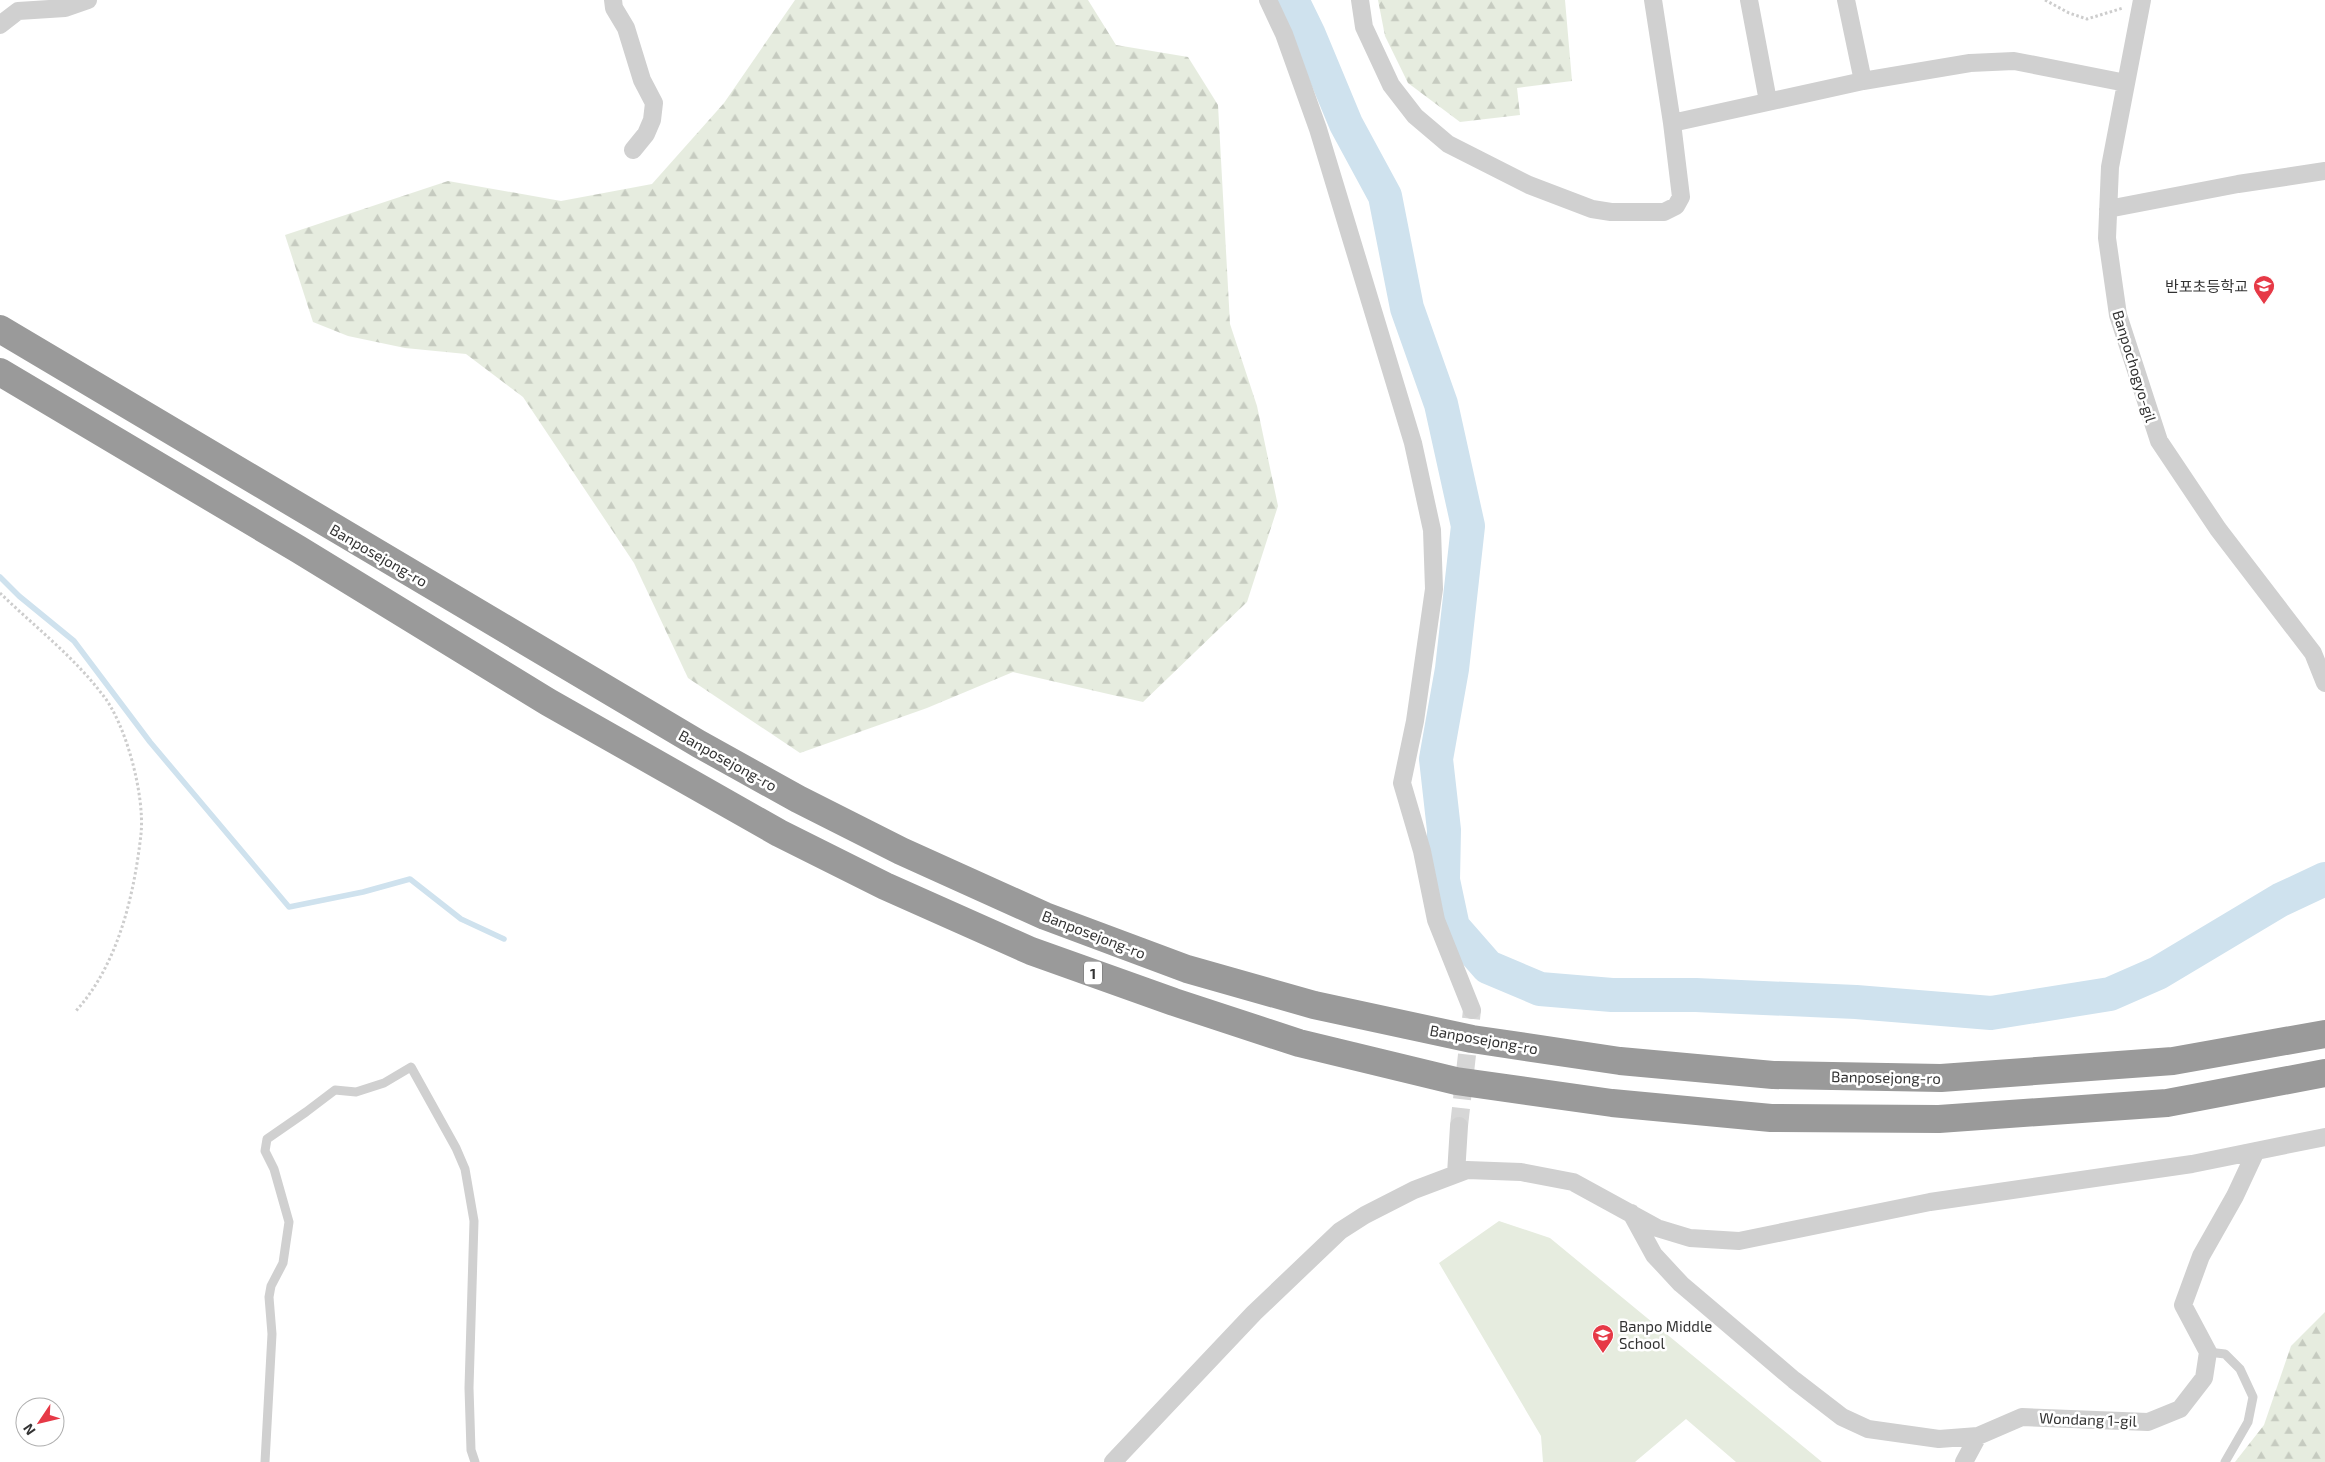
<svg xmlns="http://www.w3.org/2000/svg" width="2325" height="1462" font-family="'Exo 2','Noto Sans KR',sans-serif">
<defs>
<pattern id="forest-firs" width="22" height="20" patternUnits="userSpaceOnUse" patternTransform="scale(1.25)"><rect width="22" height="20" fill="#e6ecdf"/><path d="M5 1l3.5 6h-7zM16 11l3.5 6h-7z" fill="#c6cbc0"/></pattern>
</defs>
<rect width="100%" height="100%" fill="#fff"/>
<path fill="url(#forest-firs)" d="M795,0H1088L1116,45L1188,57L1218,105L1230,324L1257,406L1278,506L1247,602L1143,702L1013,672L927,708L800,753L688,678L634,563L523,397L466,354L405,348L348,336L313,322L285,235L448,181L561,201L652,184L724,103Z
M1378,0H1565L1572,81L1517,88L1520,115L1460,122L1408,83L1385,36Z
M2325,1312V1462H2235L2264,1425L2291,1346Z"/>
<path fill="#e6ecdf" d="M1499,1221L1550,1238L1822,1462H1736L1686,1419L1635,1462H1543L1541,1436L1439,1263Z"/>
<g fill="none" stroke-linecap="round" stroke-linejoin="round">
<path stroke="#cfe2ee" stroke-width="5.5" d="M0,577L19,596L74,641L150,742L289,907L363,892L410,879L461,919L504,939"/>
<path stroke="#cfe2ee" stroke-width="34" d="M1292,0L1309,35L1346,124L1385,196L1407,308L1441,404L1468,526L1452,669L1436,759L1444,830L1443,880L1453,927L1488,967L1540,989L1612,995H1696L1856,1002L1991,1013L2110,994L2158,973L2280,900L2325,879"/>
<path stroke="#d6d6d6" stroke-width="18" stroke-dasharray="18 9" stroke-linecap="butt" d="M1459,1126L1472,1010"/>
<path stroke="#cdcdcd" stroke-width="3" stroke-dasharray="2.5 2.5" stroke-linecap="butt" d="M2045,0L2069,13L2087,19L2123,8
M0,593C34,626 73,656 102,694C126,723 145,796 141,834C134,896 118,965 75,1012"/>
<path stroke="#d0d0d0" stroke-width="9" d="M2208,1352L2225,1354L2240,1369L2253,1397L2248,1422L2225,1462
M265,1462L272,1334L269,1297L271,1286L283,1263L289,1222L274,1169L265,1151L267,1139L306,1112L335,1090L356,1092L384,1083L411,1067L456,1148L465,1169L474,1221L469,1388L471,1450L475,1462"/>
<path stroke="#d0d0d0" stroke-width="18" d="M613,0L614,8L626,28L642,80L654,103L652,120L646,134L633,150
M1268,0L1284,34L1318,129L1413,443L1432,530L1434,589L1415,721L1402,783L1422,851L1436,920L1472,1010
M1360,0L1364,27L1391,85L1415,116L1448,144L1529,185L1592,209L1611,212H1664L1676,206L1681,197L1672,123L1653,0
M1749,0L1768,101
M1846,0L1863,81
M2142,0L2110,167L2107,238L2118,315L2159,441L2218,529L2313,653L2325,683
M0,25L18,11L65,8L88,0
M1672,123L1863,81L1970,63L2014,61L2126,83
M2108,209L2238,184L2325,171
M1456,1174L1459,1126
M1631,1213L1654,1255L1681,1284L1794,1380L1842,1417L1868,1429L1939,1439L1978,1436
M1113,1462L1254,1313L1340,1231L1365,1215L1414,1190L1467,1170L1521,1172L1573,1182L1657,1228L1690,1238L1739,1241L1930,1202L2192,1164L2325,1137
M1964,1462L1978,1436L2022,1417L2148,1422L2180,1409L2204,1378L2208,1352L2183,1305L2201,1256L2235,1196L2256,1151"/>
<path stroke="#9a9a9a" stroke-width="28" d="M0,329L699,744L798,799L901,851L1045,916L1187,969L1314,1005L1472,1039L1620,1061L1773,1075L1941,1078L2173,1061L2325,1034
M0,372L298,549L548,702L779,833L885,886L1031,951L1174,1002L1299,1043L1456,1081L1612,1103L1771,1118L1939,1119L2167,1103L2325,1073"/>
</g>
<defs>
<g id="school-pin" transform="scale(1.125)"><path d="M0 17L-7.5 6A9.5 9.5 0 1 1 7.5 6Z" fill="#e63946" stroke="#fff"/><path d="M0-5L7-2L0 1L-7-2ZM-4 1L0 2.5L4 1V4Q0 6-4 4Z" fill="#fff"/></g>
</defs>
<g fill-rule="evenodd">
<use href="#school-pin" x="2264" y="286"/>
<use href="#school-pin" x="1603" y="1335"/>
</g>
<g text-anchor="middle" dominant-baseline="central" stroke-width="5" stroke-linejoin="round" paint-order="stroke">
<rect fill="#fff" stroke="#707070" stroke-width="1" x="1084" y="961.5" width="18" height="23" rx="4"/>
<g font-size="14" font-weight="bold" fill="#333">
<text x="1093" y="973">1</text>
</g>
<g font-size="15" fill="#333" stroke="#fff" text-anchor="end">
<text x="2248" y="286">반포초등학교</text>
<text x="1619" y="1326" text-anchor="start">Banpo Middle<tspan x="1619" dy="17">School</tspan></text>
</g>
<g font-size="15" fill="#333" stroke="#fff">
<text transform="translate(2135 366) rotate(73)">Banpochogyo-gil</text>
<text transform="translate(379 555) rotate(30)">Banposejong-ro</text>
<text transform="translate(728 760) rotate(29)">Banposejong-ro</text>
<text transform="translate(1094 934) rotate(21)">Banposejong-ro</text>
<text transform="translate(1484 1039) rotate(10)">Banposejong-ro</text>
<text transform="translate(1886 1077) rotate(1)">Banposejong-ro</text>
<text transform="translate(2088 1419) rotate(2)">Wondang 1-gil</text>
</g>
</g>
<g transform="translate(40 1422) rotate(235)"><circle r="24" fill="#ffffff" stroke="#adadad"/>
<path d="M0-4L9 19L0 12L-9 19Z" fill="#e63946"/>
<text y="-8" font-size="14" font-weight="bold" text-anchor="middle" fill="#333333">N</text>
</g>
</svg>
